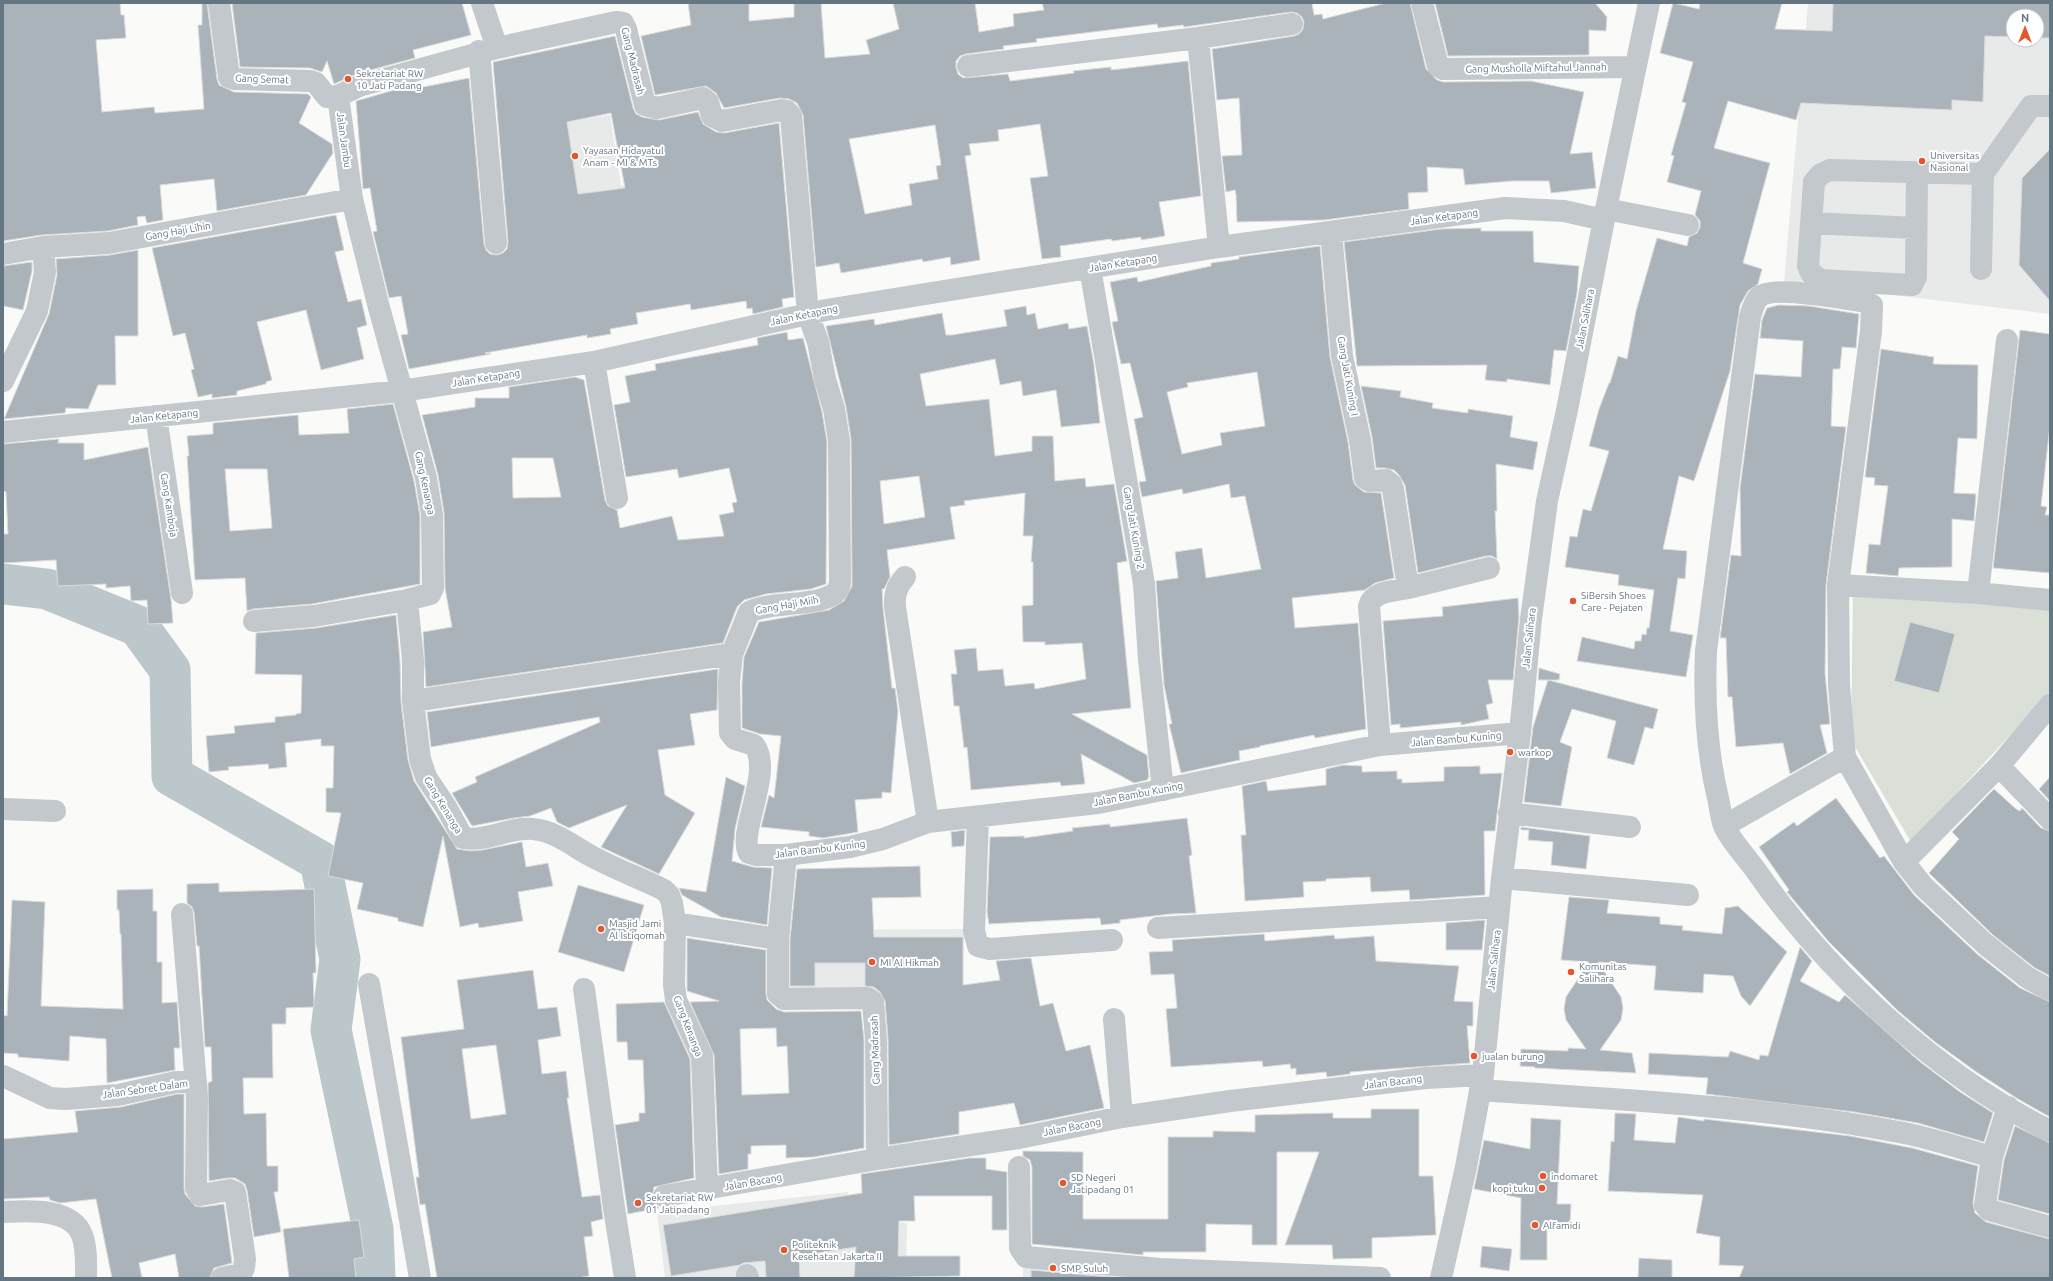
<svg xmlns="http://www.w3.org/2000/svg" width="2053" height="1281" font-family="Ubuntu,sans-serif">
<rect width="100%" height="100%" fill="#fafaf8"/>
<path fill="#e8e9e9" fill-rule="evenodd" d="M1808,3H2050V314L1784,282ZM2013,16H2037V40H2013Z
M610,115L621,186L630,184L636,221L541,237L529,128Z
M964,929V994L780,995V930Z
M848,1192L850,1221L907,1223L906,1278H665L657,1212Z
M1023,1265L1143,1278H1023Z"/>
<path fill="#dadfd7" d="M1853,585L2050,603V692L1911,842L1851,740Z"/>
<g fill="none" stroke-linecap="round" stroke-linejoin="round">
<path stroke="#bbc7cb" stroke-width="41" d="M3,584L47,589L138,626L170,670L172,776L320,861L340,959L331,1030L373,1229L375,1278"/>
</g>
<path fill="#aab3b9" stroke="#dcdcda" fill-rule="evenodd" d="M3,3H120L121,15H124L126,38L96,40L102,112L154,107L155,113L204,109L198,25H202V3H207L217,79L219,85L234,92L308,94L311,97L299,123L332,144L333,153L306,195L217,211L214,179L160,185L163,220L147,223L145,216L137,217L138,225L108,231L42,235L3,241Z
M232,3H462L471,35L413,50L415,58L356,74L334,84L327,61L322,72L310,68L240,67Z
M688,3H749V21L794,17V3H821L825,58L870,54L866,40L899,29L893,3H975L979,32L1014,26L1013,14L1044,10L1042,3H1312L1314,15L1322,14L1323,19L1386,3H1410L1426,69L1437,80L1443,82L1531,81L1584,92L1570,154L1592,152L1596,188L1551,193L1549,181H1512L1465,185L1463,169L1427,167L1428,192L1408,193L1409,209L1324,220L1237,222L1236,194L1235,190L1226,192L1222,156L1242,155L1239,98L1217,100L1212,49L1294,36L1299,34L1303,29L1304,22L1302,17L1297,13L1291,12L1184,27L1183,25L1158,28L1157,24L1036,39L1037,42L1003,46L1004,49L966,54L960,56L956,61V67L958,74L963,78L1008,74L1010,81L1074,73L1073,71L1111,67V70L1188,61L1201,196L1159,202L1165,236L1141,240V237L1112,241L1111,239L1060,246L1061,257L1042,259L1030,178L1048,176L1040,124L998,130L999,141L969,144L971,155L965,156L980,260L951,265L950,257L923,262L922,259L841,273L839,263L816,267L803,115L797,103L789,99L780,98L724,108L716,93L706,86L655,95L641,36L691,25ZM935,125L941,165L936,166L938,179L909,184L912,205L865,214L849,139Z
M1435,3H1595L1607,17L1606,31L1589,30V55L1448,56Z
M1673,3L1699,9L1700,3H1782L1775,29L1832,31L1833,3H2050V38H2037V16H2013V37L1985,36L1983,102L1952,100V110L1801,103L1796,120L1728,101L1714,148L1770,163L1743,263L1762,269L1758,284L1748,291L1740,305L1730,371L1694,481L1679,476L1663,549L1687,551L1685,579L1678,578L1670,631L1693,635L1686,677L1577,661L1582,637L1634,649L1635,641H1641L1642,634L1646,635L1647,628H1649L1654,590L1618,585L1619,575L1565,567L1570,536L1577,537L1583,509L1591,511L1609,451L1589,446L1599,409L1609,383H1610L1618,356L1627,359L1636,311L1657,238L1687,246L1689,237L1697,233L1700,227V221L1695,215L1701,191L1667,182L1674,156L1671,155L1686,103L1682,102L1693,62L1660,53Z
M615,36L633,108L636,114L642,117L659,120L698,112L703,124L716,132L724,133L779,123L794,297L782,299L783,307L753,314L752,308L747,309L746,301L691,310L690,304L636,313L638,324L610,329L611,334L587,338V335L485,353L491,354L409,369L401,335L408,334L401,296L389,298L373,232L377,231L370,188L363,189L356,101L422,82L423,87L469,78L484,244L486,250L490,254L497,255L503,253L507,249L508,242L493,62ZM611,113L625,188L578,194L567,122Z
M2050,149V301L2019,265L2022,178Z
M336,215L344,250L335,252L348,302L361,299L367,325L357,328L364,359L321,370L306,310L257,322L272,380L266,382V384L237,391V395L212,398V394L198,397L191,370L194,369L185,333L173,336L152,248Z
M1481,228V231H1533L1534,262L1579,266L1577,293L1566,351L1554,350L1550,385L1507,379V382L1485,380L1487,365L1357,366L1344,242L1441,229Z
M1320,246L1330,357L1348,442L1353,480L1355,485L1364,492L1381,493L1394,578L1375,583L1365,590L1292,598L1295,628L1358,623L1366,729L1315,738L1314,735L1260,746V747L1239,751L1240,760L1181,773L1169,724H1172L1164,685L1156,581L1178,578L1175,552L1202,548L1206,578L1261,569L1245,496L1231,498L1229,484L1183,494L1182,489L1142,497L1139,482L1146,481L1134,419L1143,417L1130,363L1121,364L1112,322L1118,321L1110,282L1137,277L1138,282L1211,266V263L1239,259V257ZM1257,372L1265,426L1220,433L1222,445L1182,454L1167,392L1188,387L1187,383Z
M138,250V336H115L116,385H98L88,409L66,408L65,413L4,419L49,314L57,275L56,259L110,255Z
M32,262V271L23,310L3,306V266Z
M1779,305L1809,306L1859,314L1856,348L1842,347L1840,369H1833L1831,426L1846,427L1826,585L1825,673L1830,724L1820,725L1827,753L1790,774L1783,743L1736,747L1732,697H1728L1726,638H1720L1731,555L1741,556L1740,488L1755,374L1801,377L1803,341L1760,338L1762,320L1767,308Z
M1026,306L1027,315L1035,313L1038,329L1068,323L1069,329L1087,326L1094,365L1100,423L1061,427L1056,390L1023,396L1021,381L1000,385L995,359L920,374L926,406L989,399L995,456L1032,451V436H1053L1055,481L1085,478L1086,487L1114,484L1127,561L1117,563L1131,708L1072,714L1147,755L1149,777L1147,780L1134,783L1081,754L1085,784L1061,786L1060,782L971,790L967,747L964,748L959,706H954L951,674H957L954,650L976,648L978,671L1003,669L1005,686L1034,683L1035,689L1086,679L1082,643L1045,645V642H1023L1022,606L1033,605V562H1031L1033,536H1023L1025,493L964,501L965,505L950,507L955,539L887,550L890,577L884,589H882L883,608L892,688H895L898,711L891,793L882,792V798L855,800L858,832L823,838L809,836V832L761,827L769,795L774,798L781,736L760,734L742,728V683L744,657L759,622L829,610L844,601L852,586L851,439L846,407L826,326L874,319L875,325L942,313L946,335H952L1007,326L1004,310ZM919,476L925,517L884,524L880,481Z
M2020,330L2050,334V425L2041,506L2047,507L2045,515H2050V573L1993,568Z
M787,332L788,340L803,338L822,412L827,442L826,584L811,589L766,594L744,600L737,607L723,643L426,687L423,632L452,627L445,588L444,513L438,475L422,415L475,407V398H509V387L575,377L584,380L605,500L608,506L617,510L620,528L672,516L678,540L724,536L719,515L734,512L732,503L737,502L729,468L679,478L677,469L626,477L614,405L630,402L625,376L656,370L655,364L758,345L757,338ZM512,458H553L561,497L513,498Z
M1881,349L1934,357L1933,364L1978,365L1977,439L1958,438L1954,493L1976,494L1974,521L1952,519V567L1899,568L1898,576L1866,573L1869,544L1880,545L1888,486L1874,485L1875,478L1865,477Z
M1361,386L1401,391L1400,397L1433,403L1432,408L1468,413V409L1513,416L1510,437L1538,442L1533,470L1496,464L1497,511H1495L1497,559L1492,556H1486L1418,573L1405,485L1399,475L1394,470L1385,468H1376L1372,437Z
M393,404L414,481L420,516V584L312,604L253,609L247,611L245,578L195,580L187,456H189L187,436L213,434V423L298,415L299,435L349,433L347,409ZM225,469H267L272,528L230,531Z
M59,439L58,443H84V460L148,447L171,599L173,623L148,624L147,600L131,601L130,586L106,588V584L58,586L56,560L3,563V534H8L6,492L3,491V444Z
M1518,598L1519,618L1513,680H1488L1493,703L1486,705L1489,719L1461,725V722L1400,728V724L1391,725L1383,621L1443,616L1442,607Z
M396,615L400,661L401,702L408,760L414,781L457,849L471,851L482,850L522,842L526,867L548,863L553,886L518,892L523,921L479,928L478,923L460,927L443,836L423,927L398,921V918L357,909L363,883L328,876L341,813L326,812V788H333L334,746H321V739L285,743L287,767L269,769L268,764L228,767L229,770L209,772L206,736L235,733L234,726L275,722V717L296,715V714L301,713L302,675L255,674L256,633L316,628Z
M1910,622L1955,634L1939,693L1894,681Z
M1539,668L1560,674L1559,680H1538Z
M718,669L717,710L690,714L695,745L658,750L665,795L695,813L659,874L601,847L627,805L569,828L557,822L551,808L530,816L514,818L472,826L452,793L477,782L475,777L600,722L599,717L431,747L427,712Z
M1548,680L1658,709L1653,729L1645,727L1634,765L1607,758L1616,721L1572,709L1560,742L1572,747L1561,806L1524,802L1533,727Z
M1343,765L1362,766V772L1397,771V779H1402V783L1444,781V767L1480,766V774L1502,773L1495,831H1484L1485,895L1410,900L1409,890L1371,892L1370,877L1326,879V881L1303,882L1304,897L1245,901L1241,835H1246L1242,786L1266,781L1268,791L1326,785V769Z
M726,777L745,786L735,829L732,861L753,867L772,868L767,925L721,917L682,895L679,888L706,892Z
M2050,777V801L2039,789Z
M1994,789L2016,809L2020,811L2022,808L2041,828L2050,831V976L2035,968L1993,935L1929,873L1959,839L1952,832Z
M1836,798L1880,858L1884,856L1914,895L1977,954L2020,988L2050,1002V1117L2018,1099L1975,1071L1935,1042L1897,1010L1829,942L1787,892L1789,890L1759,847L1794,822L1797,826Z
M1187,818L1192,855L1189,856L1196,913L1170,914L1120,920V923L1101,925L1100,918L989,924L987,912L990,837L1024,836V838L1073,831L1072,828L1110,824V827Z
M1521,827L1590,836L1586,869L1551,865L1553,842L1528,840L1529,830H1521Z
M965,830L964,846L952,847L951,832Z
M920,866L921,897L872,898L874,937H963V985L1000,980L996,961L1031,958L1040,1006L1053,1003L1066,1051L1090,1045L1104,1108L1020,1125L1014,1103L959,1112V1134L889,1145L888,1039L885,1001L880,992L874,987L865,986V963H815V986H790V940L797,869Z
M219,883V892L314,889L316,973H313L314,1007L286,1008V1024H272L273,1078H243L244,1114L266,1113L267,1166H278V1192H274L281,1232L254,1237L247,1190L245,1184L235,1178H228L209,1181L208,1083L212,1081L211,1047H205L199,946H197L194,913L192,907L187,903V884Z
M578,885L644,905L624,972L558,952Z
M153,889V911H157V962H162V1003L177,1002L180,1048H174L175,1070L107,1083L106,1039L70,1036L69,1061L18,1057V1054L3,1053V1015L7,1016L12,900L45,902L41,1006L123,1009L121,934H120L119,910H117V890Z
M1569,897L1609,900L1607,913L1660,917V924L1683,926L1682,930L1722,934L1725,908L1738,906L1787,952L1750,1006L1741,996L1733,976L1704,974L1703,993L1654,990L1656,966L1598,962L1621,997L1623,1008L1621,1020L1600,1050L1632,1053L1636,1073L1535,1068V1067L1520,1066L1521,1049L1568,1051V1048L1586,1049L1566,1020L1564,1009L1566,997L1589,962L1561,960Z
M1485,920L1482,950H1446V923Z
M1264,934L1265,941L1334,935L1335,939L1374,936L1376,961L1459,966L1454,1001L1473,1002V1026H1467L1470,1063L1350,1072V1074L1327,1077L1326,1072L1296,1075V1068L1291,1069L1290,1064L1263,1067L1262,1061L1171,1067L1166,1009L1177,1008L1174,974L1151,975L1149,952L1173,951L1172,940Z
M687,938L766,950V994L767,1000L776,1009L784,1012L861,1011L864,1040V1148L814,1157L786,1158V1145L751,1146V1154H748V1169L719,1174L714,1055L690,1002L719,1001L687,991ZM776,1028L777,1047L787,1046L789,1093L742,1095L740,1029Z
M1800,947L1812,961L1800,981L1839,1002L1845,995L1919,1061L1960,1092L1993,1113L1984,1142L1918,1123L1854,1112L1706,1094L1708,1078L1648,1074L1649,1053L1728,1057L1730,1051L1759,1060L1760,1055L1768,1056Z
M533,970L538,1009L557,1007L561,1036L538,1040L542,1074L566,1071L569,1098H567L582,1197L600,1195L603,1219L591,1222L593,1236L584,1237L589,1276L577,1278H437L425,1204L420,1205L416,1177H419L401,1037L464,1029L457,980ZM496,1045L506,1114L471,1119L462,1049Z
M664,1002L690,1059L694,1178L654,1187L652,1199L659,1208L628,1214L615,1125L639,1121V1113H645L643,1060H628L627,1042H617L616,1004Z
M177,1094H184V1188L185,1194L195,1206L202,1207L224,1204L232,1263L214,1268L210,1278H179L175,1254L139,1263L142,1278H112L96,1199L60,1203L50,1200L49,1197L3,1199V1139L78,1132L75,1111L121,1107Z
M1371,1109H1419V1176H1433L1436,1235L1372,1238V1258L1333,1259L1332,1245H1285L1319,1152H1277V1245H1252V1225L1206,1224V1252H1143V1255L1032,1244V1167L1030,1160L1023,1156V1151L1083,1152V1219H1168V1137H1213V1131L1255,1132V1115L1333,1113V1118H1371Z
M1615,1113L1636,1114L1634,1140L1675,1143L1678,1117L1704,1121V1119L1850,1136L1912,1148L1978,1166L1973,1203L1975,1213L1986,1222L2050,1239V1278H1739L1744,1266L1719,1265L1720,1237L1696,1233L1703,1195L1608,1191L1611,1141L1614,1142Z
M1531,1118L1561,1120L1557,1204H1571L1570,1225H1547V1260H1520L1521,1198L1474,1189L1484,1140L1530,1149Z
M2015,1126L2050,1143V1214L1998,1200L2004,1160Z
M970,1158H986V1169L1007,1172V1230H992V1196H914L915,1221H899L898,1256H960V1276L854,1278L856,1247L799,1256L800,1278H766L765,1261L743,1263L740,1265L671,1276L663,1225L862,1193L861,1174Z
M359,1220L364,1257L354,1259L356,1278H289L283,1229Z
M1482,1246L1512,1249L1509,1271L1480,1267Z
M1639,1258L1672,1260V1278H1638Z
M1031,1270L1120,1278H1031Z"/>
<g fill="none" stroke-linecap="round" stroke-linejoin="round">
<path stroke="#c3c8cc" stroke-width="22" d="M219,3L229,77L234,79L310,81L316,83L327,97L338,96
M482,3L497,48L359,86L338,96L352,199L378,304L426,478L432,515L433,588L430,594L407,600L413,660V701L420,759L426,777L446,807L463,838C487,842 509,827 533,829C555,831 573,846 591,856C615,869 640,878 664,890L669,895L672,903L675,923L674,985L676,1000L702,1056L707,1190
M1422,3L1438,66L1443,69L1635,67
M1198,38L1219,247
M497,48L616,22L623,23L626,29L645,105L657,108L703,98L708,102L712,116L722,121L782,110L787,111L791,116L808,314L818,342L825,379L834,409L839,441L840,583C839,588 836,593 832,595C812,607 771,601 749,612L732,654L729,682L730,733L735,739L754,745C774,771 737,833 749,853L756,855H786L850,847L883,839L928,822L1098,803L1380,745L1520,733
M479,51L496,243
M968,66L1198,38L1292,24
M1917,172L1916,277L1912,285L1820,280L1811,273L1808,266L1814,182L1821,174L1830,170L1983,174
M1606,209L1688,225
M1811,223L1916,228
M1331,232L1342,356L1360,440L1365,478L1370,481L1386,480L1391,484L1393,489L1408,588C1394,591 1373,591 1369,606L1380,745
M3,254L43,247L109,243L352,199
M1090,268L1144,584L1149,660L1163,790
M1981,269L1983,174L2031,106H2050
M594,362L617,498
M3,381L37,311L45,272L43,247
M156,416L182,593
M3,432L401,391L594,362L826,310L1219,247L1505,208L1564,211L1604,220
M905,577C897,586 894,594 895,607L928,822
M1838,585L1978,593L2050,600
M1408,588L1489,568
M1978,593L2007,340
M254,621L314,616L407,600
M413,701L732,654
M1999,766L2050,819
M3,809L55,811
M1509,813L1630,827
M978,817L974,931L978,946L990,949L1112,940
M1724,826L1845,757
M1904,862L1999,766L2050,705
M1502,878L1688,895
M182,914L197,1098L196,1188L200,1195L230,1190L235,1192L245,1259L244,1268L241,1274L222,1278
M675,923L778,939L786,855
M1158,928L1499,907
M778,939V994L784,999L867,998L873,1002L876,1039L877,1159
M369,984L420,1278
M584,989L614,1208L625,1278
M2050,990L2028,978L1985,944L1923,886L1904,862L1845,757L1839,685L1838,585L1871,331L1872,305L1866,302C1846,299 1773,285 1759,297C1754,302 1752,310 1750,317L1706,651C1704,701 1706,749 1718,798C1720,807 1721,818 1724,826C1731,841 1747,858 1757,872C1828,974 1939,1076 2050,1131
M1114,1019L1122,1117
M3,1076L50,1098L66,1099L118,1095L176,1082H196
M1480,1090C1622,1100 1765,1106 1904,1133C1934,1139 1963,1149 1992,1157
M2008,1107L1992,1157L1985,1205L1989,1210L2050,1227
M1019,1167L1020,1248L1026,1257L1160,1269L1380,1278
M664,1196L877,1159L1019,1138L1122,1117L1230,1101L1426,1078L1483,1075
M3,1212C27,1211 71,1207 82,1235C87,1248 86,1264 86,1278
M747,1275L748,1278
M1441,1278L1466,1167L1483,1075L1502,878L1520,733L1531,619L1547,501L1567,410L1606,209L1649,3"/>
</g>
<g fill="#e4572e" stroke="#fff" stroke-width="1.5">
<circle cx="348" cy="79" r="4"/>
<circle cx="575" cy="156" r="4"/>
<circle cx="1922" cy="161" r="4"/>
<circle cx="1573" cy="601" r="4"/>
<circle cx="1510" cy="752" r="4"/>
<circle cx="601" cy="929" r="4"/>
<circle cx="872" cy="962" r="4"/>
<circle cx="1571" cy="972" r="4"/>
<circle cx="1474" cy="1056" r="4"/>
<circle cx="1543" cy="1176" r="4"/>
<circle cx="1063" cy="1183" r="4"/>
<circle cx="1542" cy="1188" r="4"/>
<circle cx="638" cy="1203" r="4"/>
<circle cx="1535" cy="1225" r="4"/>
<circle cx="784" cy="1250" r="4"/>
<circle cx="1053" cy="1268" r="4"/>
</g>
<g text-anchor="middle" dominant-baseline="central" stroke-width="4" stroke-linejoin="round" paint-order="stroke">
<g font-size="10" fill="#657683" stroke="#fff">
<text transform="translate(633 61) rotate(76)">Gang Madrasah</text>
<text transform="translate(1536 68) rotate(-1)">Gang Musholla Miftahul Jannah</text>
<text transform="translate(262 79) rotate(2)">Gang Semat</text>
<text transform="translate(344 140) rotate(82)">Jalan Jambu</text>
<text transform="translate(1444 217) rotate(-8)">Jalan Ketapang</text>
<text transform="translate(178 231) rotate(-10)">Gang Haji Lihin</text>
<text transform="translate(1123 263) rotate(-9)">Jalan Ketapang</text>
<text transform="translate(804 315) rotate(-12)">Jalan Ketapang</text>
<text transform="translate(1585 319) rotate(-79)">Jalan Salihara</text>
<text transform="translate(1348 376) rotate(80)">Gang Jati Kuning I</text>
<text transform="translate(486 378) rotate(-9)">Jalan Ketapang</text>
<text transform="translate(164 416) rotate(-6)">Jalan Ketapang</text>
<text transform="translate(425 483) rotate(78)">Gang Kenanga</text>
<text transform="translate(169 505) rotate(81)">Gang Kamboja</text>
<text transform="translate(1134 528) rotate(80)">Gang Jati Kuning 2</text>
<text transform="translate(787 605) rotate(-10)">Gang Haji Miih</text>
<text transform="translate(1529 638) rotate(-84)">Jalan Salihara</text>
<text transform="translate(1456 739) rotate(-5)">Jalan Bambu Kuning</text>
<text transform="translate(1138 794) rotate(-11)">Jalan Bambu Kuning</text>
<text transform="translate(443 805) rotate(59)">Gang Kenanga</text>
<text transform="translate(820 849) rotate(-7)">Jalan Bambu Kuning</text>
<text transform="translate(1494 960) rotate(-84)">Jalan Salihara</text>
<text transform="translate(688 1026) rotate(69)">Gang Kenanga</text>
<text transform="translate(875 1050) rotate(-92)">Gang Madrasah</text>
<text transform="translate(1393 1082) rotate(-7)">Jalan Bacang</text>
<text transform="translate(145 1089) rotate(-8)">Jalan Sebret Dalam</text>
<text transform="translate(1072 1127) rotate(-11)">Jalan Bacang</text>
<text transform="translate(753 1182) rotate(-10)">Jalan Bacang</text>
</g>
<g font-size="10" fill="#657683" stroke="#fff" text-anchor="start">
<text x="356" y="73">Sekretariat RW<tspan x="356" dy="12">10 Jati Padang</tspan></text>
<text x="583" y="150">Yayasan Hidayatul<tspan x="583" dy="12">Anam - MI &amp; MTs</tspan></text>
<text x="1930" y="155">Universitas<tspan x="1930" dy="12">Nasional</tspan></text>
<text x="1581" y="595">SiBersih Shoes<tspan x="1581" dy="12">Care - Pejaten</tspan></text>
<text x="1518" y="752">warkop</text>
<text x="609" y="923">Masjid Jami<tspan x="609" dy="12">Al Istiqomah</tspan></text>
<text x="880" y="962">MI Al Hikmah</text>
<text x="1579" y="966">Komunitas<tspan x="1579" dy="12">Salihara</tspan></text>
<text x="1482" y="1056">jualan burung</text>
<text x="1551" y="1176">indomaret</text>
<text x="1071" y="1177">SD Negeri<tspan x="1071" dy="12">Jatipadang 01</tspan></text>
<text x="1534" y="1188" text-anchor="end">kopi tuku</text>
<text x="646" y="1197">Sekretariat RW<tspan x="646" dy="12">01 Jatipadang</tspan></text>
<text x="1543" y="1225">Alfamidi</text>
<text x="792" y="1244">Politeknik<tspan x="792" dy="12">Kesehatan Jakarta II</tspan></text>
<text x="1061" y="1268">SMP Suluh</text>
</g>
</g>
<rect width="2053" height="1281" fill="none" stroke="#657683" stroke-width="8"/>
<g transform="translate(2025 28)"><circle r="19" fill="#ffffff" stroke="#c1c8cd"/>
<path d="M0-3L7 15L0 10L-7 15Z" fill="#e4572e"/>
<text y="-6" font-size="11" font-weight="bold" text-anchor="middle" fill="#657683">N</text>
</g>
</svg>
